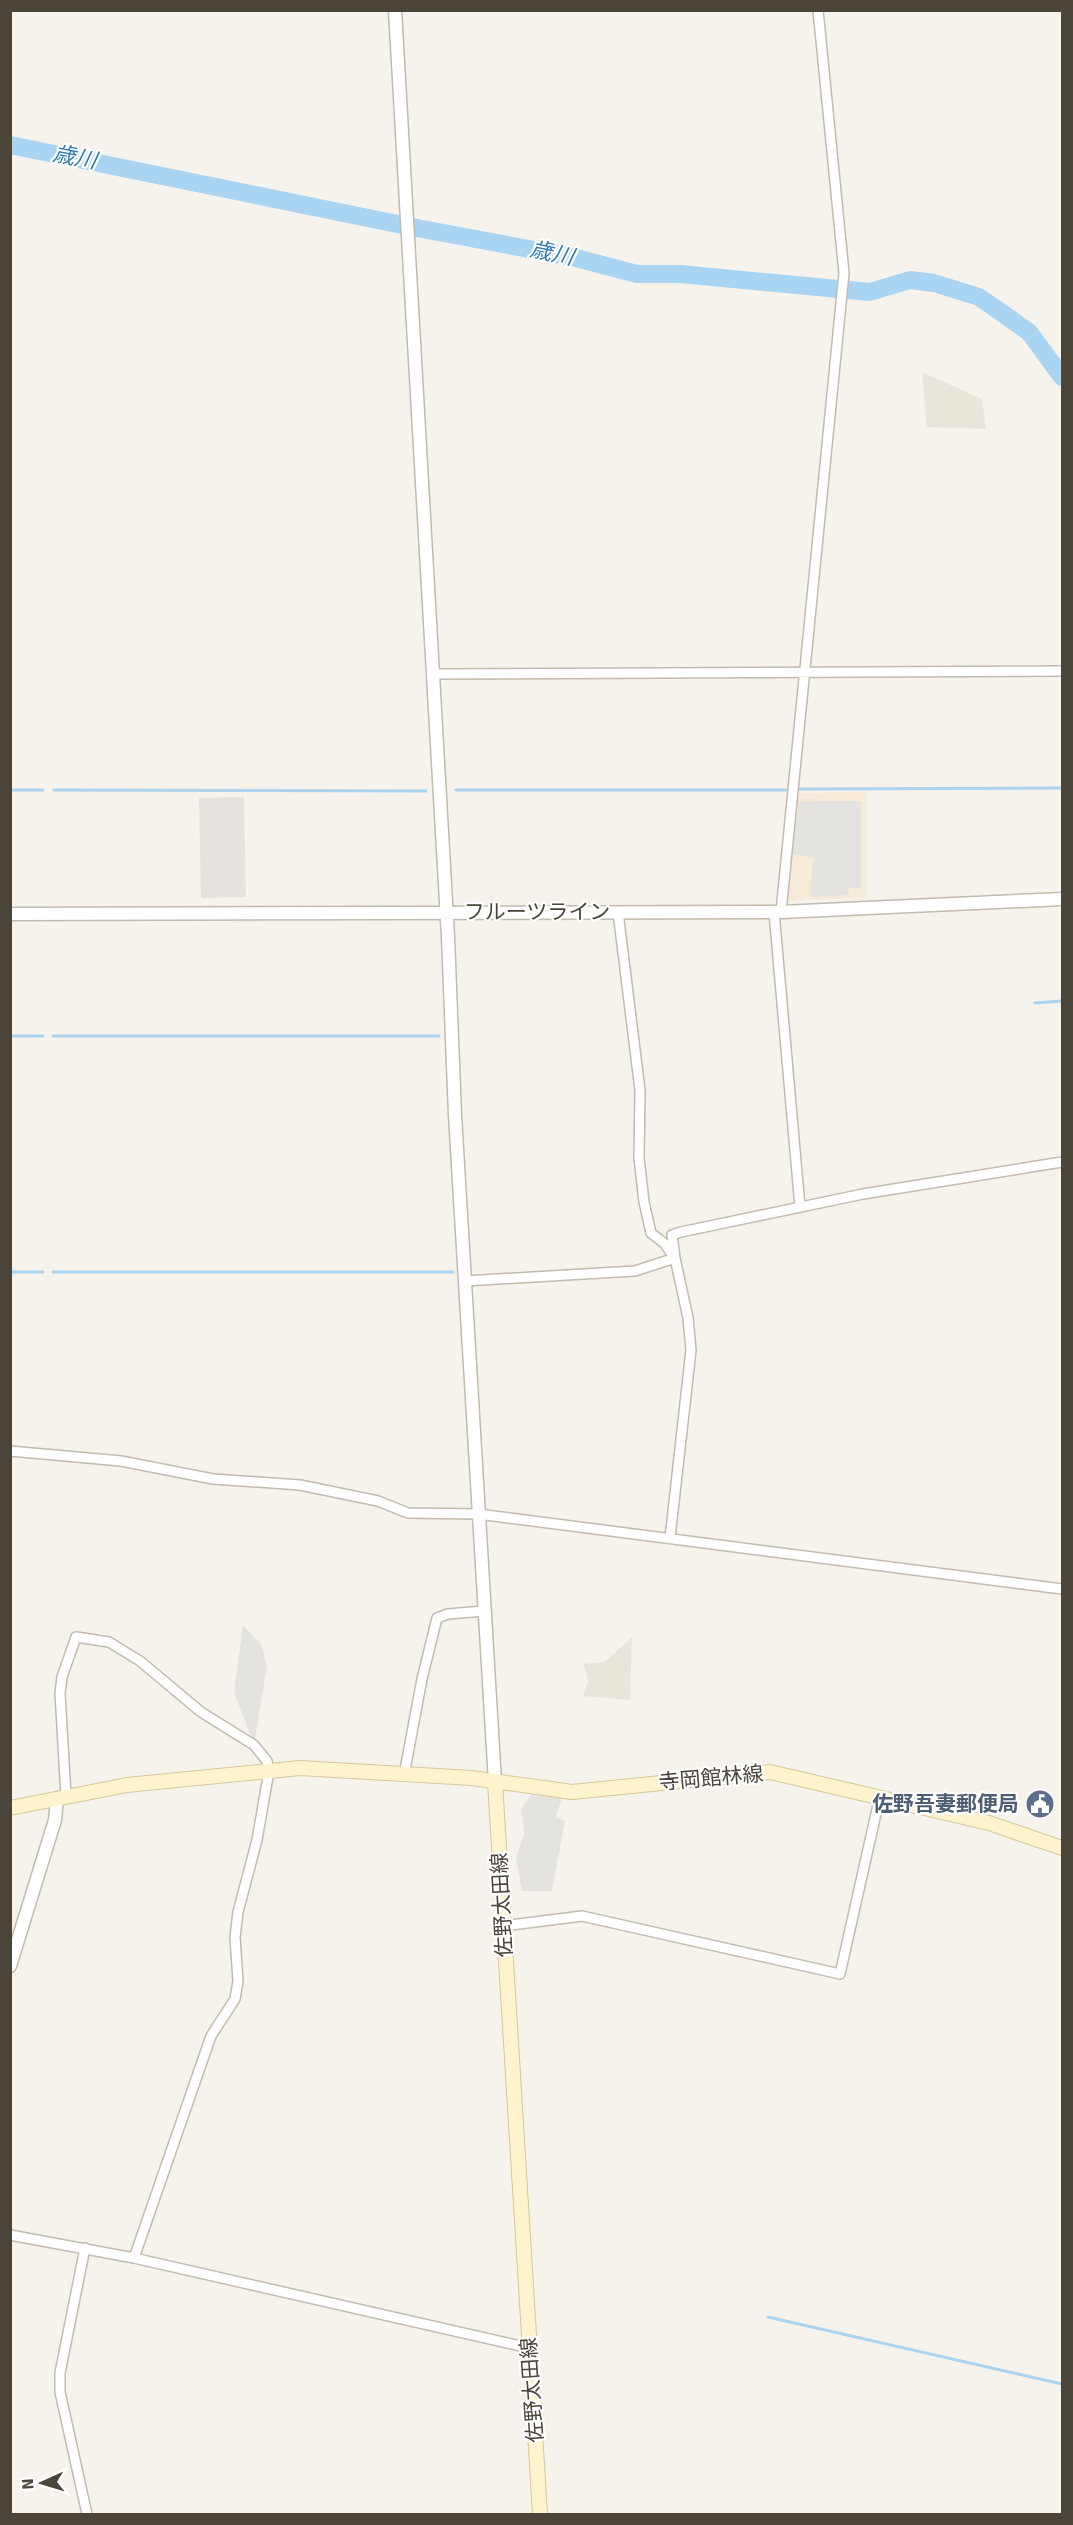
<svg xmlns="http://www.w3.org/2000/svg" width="1073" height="2525" font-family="Signika,'Noto Sans JP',sans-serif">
<rect width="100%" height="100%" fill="#f6f3ec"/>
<path fill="#eae5da" d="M922,372L982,399L986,429L927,427Z
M632,1637L630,1700L583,1696L588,1682L584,1664L605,1662Z"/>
<path fill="#f7ead8" d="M866,792V898L785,901L797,793Z"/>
<path fill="#e6e2dd" d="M244,797L246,897L201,898L199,798Z"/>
<path fill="#e5e3e0" d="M815,801H861V888H849L848,895L810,897L813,858L791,854L799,802Z
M243,1625L261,1644L267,1666L254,1745L234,1692Z
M531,1795L562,1798L556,1817L565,1821L552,1891H522L516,1858L524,1834L521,1809Z"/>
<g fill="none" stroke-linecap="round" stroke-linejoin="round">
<path stroke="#a9d4f2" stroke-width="3" d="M799,789L1062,788
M10,790H43
M54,790L426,791
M456,790H786
M1035,1003L1062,1001
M10,1036H43
M53,1036H439
M10,1272H43
M53,1272H453
M768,2317L1062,2384"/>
<path stroke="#a9d4f2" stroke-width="18" d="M10,145L422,229L572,257L637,274H680L870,292L910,280L934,283L979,297L1029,332L1062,377"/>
<g stroke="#c2bbae" stroke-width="12">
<path id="minor" d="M432,674L1062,671
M618,912L640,1090L639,1158L644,1202L651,1233L664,1243L675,1258L688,1318L691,1350L670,1538
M774,912L800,1207
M781,912L844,273L818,10
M465,1281L635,1271L675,1258L672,1235L681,1232L863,1194L1062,1162
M10,1451L121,1461L213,1479L300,1485L378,1501L408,1513L478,1514L1062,1589
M404,1775L422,1679L437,1618L448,1614L484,1611
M66,1796L60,1693L62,1677L76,1637L109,1642L140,1661L201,1712L254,1745L267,1761L269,1771L257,1840L238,1912L235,1937L238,1981L235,1999L211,2036L134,2258
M503,1926L582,1916L840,1974L880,1796
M10,2235L134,2258L529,2348
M85,2248L60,2373V2392L87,2514"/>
</g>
<g stroke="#c2bbae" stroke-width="15">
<path id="tertiary" d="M395,10L448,937L455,1115L495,1782
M10,914L781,912L1062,899
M10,1966L55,1820L57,1798"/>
</g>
<g stroke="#d6c79b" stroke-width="16">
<path id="secondary" d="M495,1782L540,2514
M10,1808L127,1785L300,1768L472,1778L572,1792L770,1772L989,1823L1062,1848"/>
</g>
<use href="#minor" stroke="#fff" stroke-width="9"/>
<use href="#tertiary" stroke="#fff" stroke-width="12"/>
<use href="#secondary" stroke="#fff3cd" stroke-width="14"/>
</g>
<defs>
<g id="civic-disc" transform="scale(1.5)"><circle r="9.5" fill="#5c6f8a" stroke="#fff"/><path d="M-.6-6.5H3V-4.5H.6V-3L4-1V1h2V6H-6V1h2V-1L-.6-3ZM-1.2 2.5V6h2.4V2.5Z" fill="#fff"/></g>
</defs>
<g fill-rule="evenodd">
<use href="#civic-disc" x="1040" y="1804"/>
</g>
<g text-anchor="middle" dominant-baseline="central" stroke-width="4.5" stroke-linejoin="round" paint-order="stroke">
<g font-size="21" fill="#4b4439" stroke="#fff">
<text x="537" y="912">フルーツライン</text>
<text transform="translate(711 1778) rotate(-5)">寺岡館林線</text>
<text transform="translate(502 1905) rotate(-93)">佐野太田線</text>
<text transform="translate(532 2390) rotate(-94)">佐野太田線</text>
</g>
<g font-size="21" font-weight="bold" fill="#4e5e75" stroke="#fff" text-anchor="end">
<text x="1019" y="1804">佐野吾妻郵便局</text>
</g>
<g font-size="22" font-style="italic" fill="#2e7ab2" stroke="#fff">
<text transform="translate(75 157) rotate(11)">歳川</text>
<text transform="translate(552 253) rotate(12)">歳川</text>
</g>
</g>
<rect width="1073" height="2525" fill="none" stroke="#4b4439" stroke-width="24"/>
<g transform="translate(42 2483) rotate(266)" stroke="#ffffff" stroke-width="4.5" paint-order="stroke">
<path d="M0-4.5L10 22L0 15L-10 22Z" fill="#4b4439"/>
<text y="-9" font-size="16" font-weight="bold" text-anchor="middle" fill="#4b4439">N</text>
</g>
</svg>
